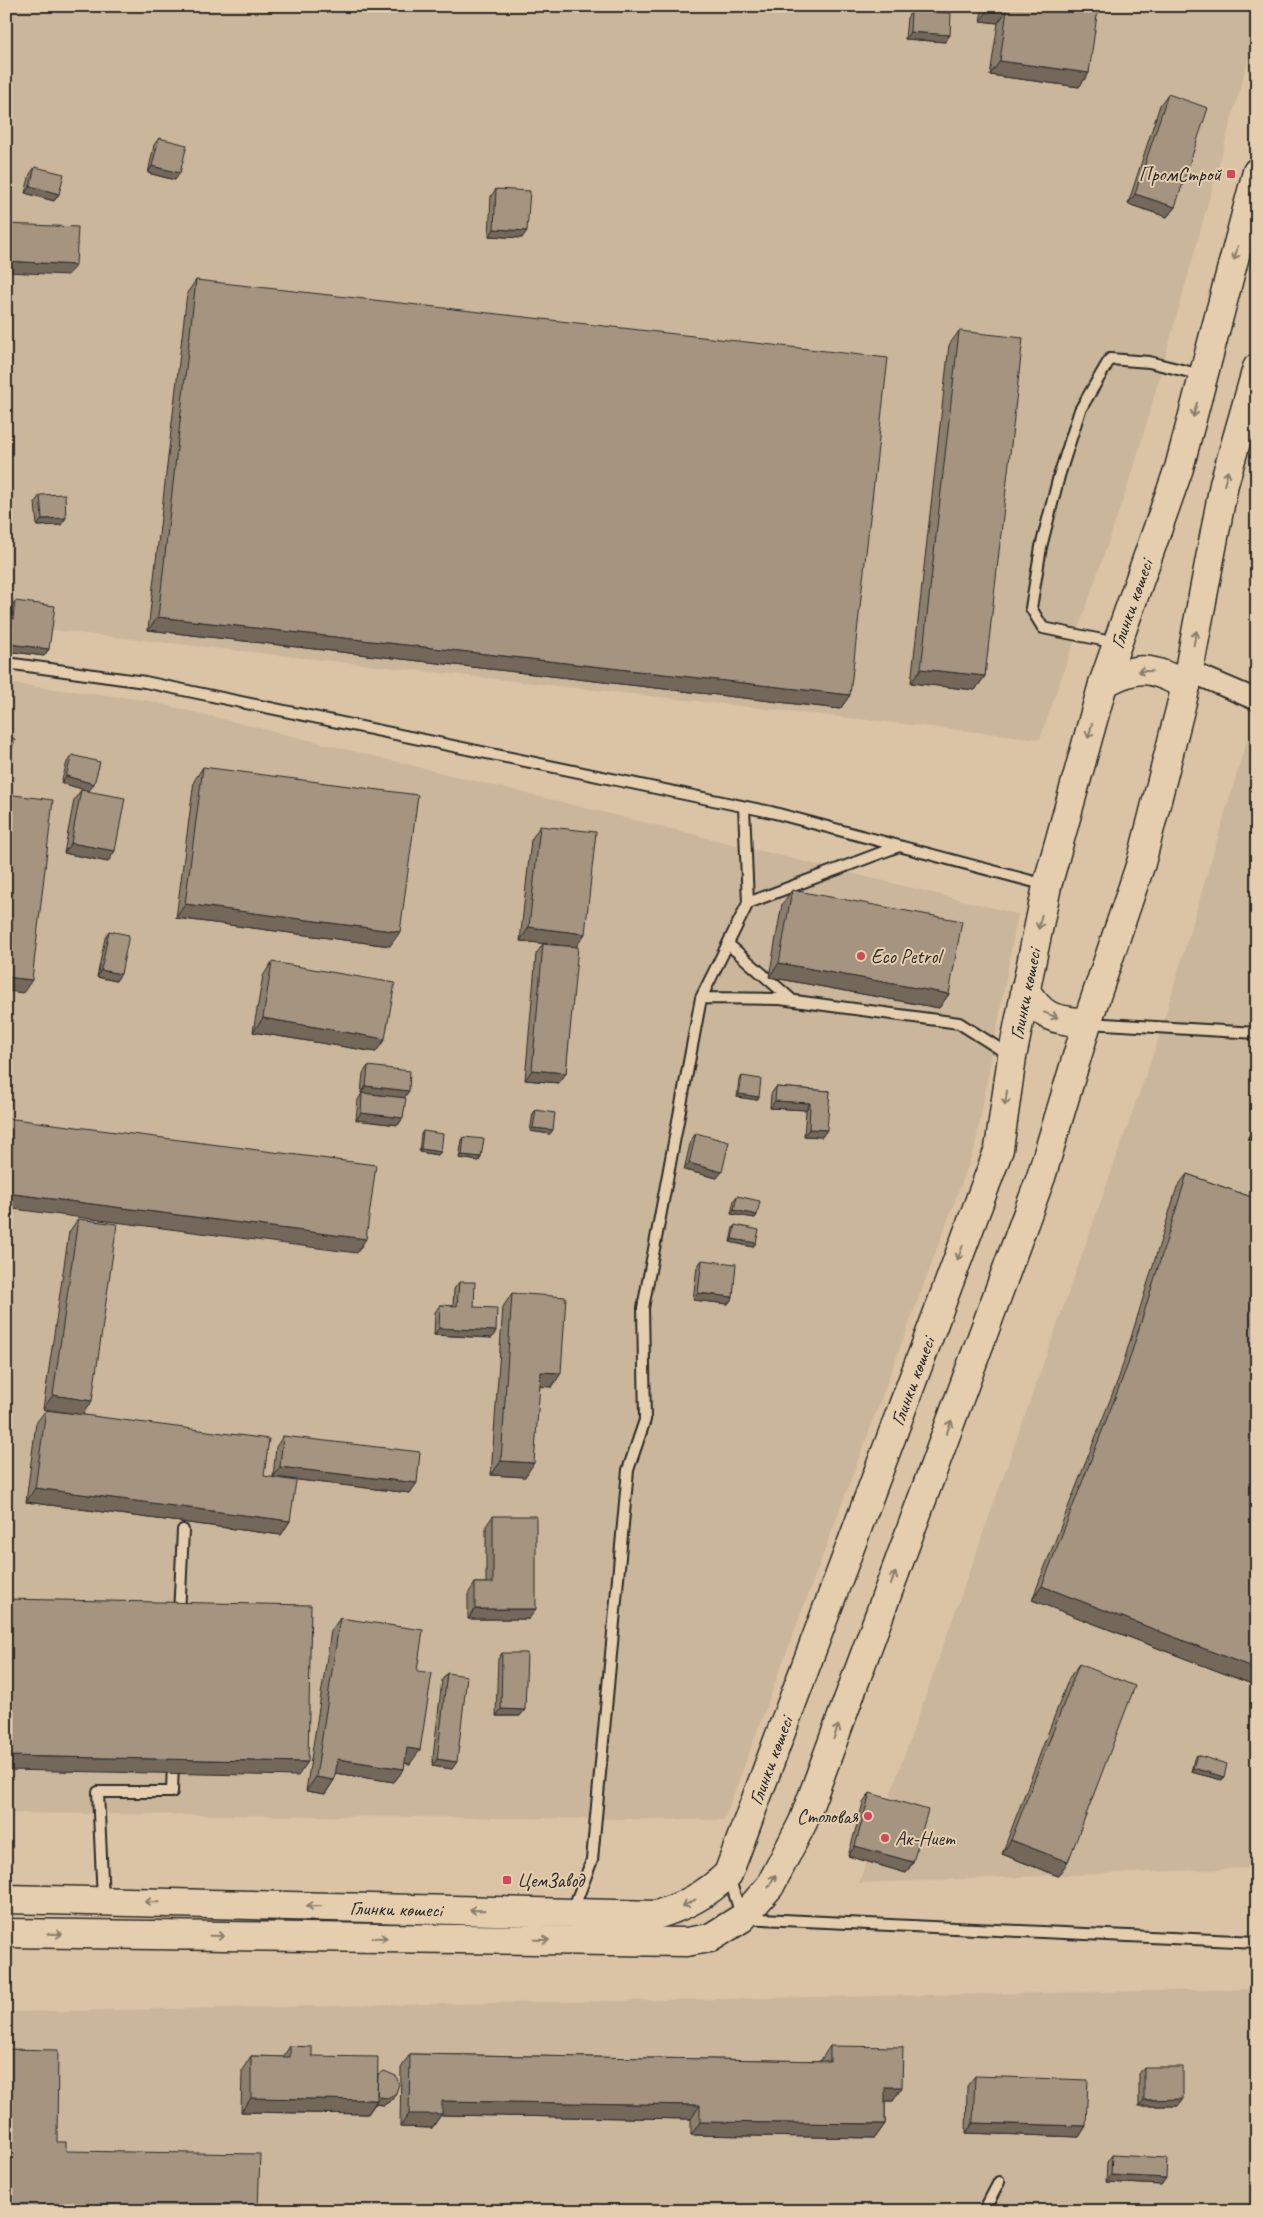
<svg xmlns="http://www.w3.org/2000/svg" width="1263" height="2217" font-family="Caveat,sans-serif">
<rect width="100%" height="100%" fill="#dac4a5"/>
<filter id="ink" filterUnits="userSpaceOnUse"><feTurbulence type="fractalNoise" baseFrequency=".02" numOctaves="2"/><feDisplacementMap in="SourceGraphic" scale="10" xChannelSelector="R" yChannelSelector="G"/><feConvolveMatrix kernelMatrix="1 2 1 2 8 2 1 2 1" color-interpolation-filters="sRGB"/></filter>
<g filter="url(#ink)">
<path fill="#cab69a" d="M6,6H1257V28L1134,468L1040,739L6,625Z
M6,683L145,700L1018,914L975,1147L724,1820L6,1813Z
M1247,739L1257,741V1868L859,1883L1156,1046Z
M1257,1989V2211H6V2012Z"/>
<g fill="none" stroke-linecap="round" stroke-linejoin="round">
<g stroke="#2b2b2b" stroke-width="14">
<path id="lane" d="M1117,643L1043,628L1031,608L1041,547L1059,476L1080,410L1110,359L1149,362L1202,375
M6,663L145,682L771,812L1046,885
M748,903L899,846
M728,944L792,1000
M701,998L780,999L959,1023L1011,1056
M1088,1023L1257,1033
M179,1616L183,1530
M729,1877L742,1918L1257,1942
M103,1900L98,1792H172L173,1761
M572,1912L592,1860L628,1470L645,1420L643,1308L701,998L748,903L744,807
M984,2211L999,2182"/>
</g>
<g stroke="#2b2b2b" stroke-width="24">
<path id="street" d="M1189,671L1257,700"/>
</g>
<g stroke="#2b2b2b" stroke-width="31">
<g id="secondary">
<path d="M1103,684C1138,664 1152,667 1186,686"/>
<path d="M1025,990C1045,1020 1053,1019 1087,1023"/>
<path id="s1" d="M6,1899L656,1915C685,1906 706,1895 728,1874L999,1149L1012,1057L1047,886L1103,684L1179,468L1257,172"/>
<path d="M6,1933L686,1942L710,1938L742,1918L770,1886L803,1822L1041,1177L1087,1023L1141,863L1186,686L1224,484L1257,368"/>
</g>
</g>
<use href="#lane" stroke="#e5cead" stroke-width="10"/>
<use href="#street" stroke="#e5cead" stroke-width="20"/>
<use href="#secondary" stroke="#e5cead" stroke-width="28"/>
<path stroke="#2b2b2b" stroke-width="4" d="M1249,1139L1257,1123"/>
</g>
<path fill="#8d7f6e" stroke="#2b2b2b" d="M983,6H1085L1089,73L1079,87L990,75L998,23L980,21Z
M911,11L950,35L945,42L905,39L907,18Z
M1168,94L1175,207L1167,217L1128,204L1160,105Z
M159,138L175,180L148,173L154,145Z
M35,167L59,194L54,201L25,193L30,174Z
M496,189L522,238L489,236L491,196Z
M196,280L850,695L840,709L148,630L187,293Z
M959,331L985,676L975,690L911,683L949,345Z
M40,495L61,525L37,526L35,502Z
M15,601L49,649L44,656L6,651V639L10,608Z
M72,755L89,791L61,783L67,762Z
M203,767L390,946L176,918L194,781Z
M81,790L108,862L64,853L74,800Z
M540,826L576,947L566,1073L559,1083L525,1080L536,954L543,944L559,945L520,941L531,840Z
M792,890L949,994L939,1008L769,977L782,904Z
M109,931L116,981L97,977L105,938Z
M272,962L376,1052L253,1032L263,976Z
M368,1066L404,1098L403,1118L398,1125L356,1120L358,1100L362,1093L389,1096L361,1093L363,1073Z
M742,1076L757,1100L737,1097L739,1080Z
M776,1087L830,1091L822,1137L804,1136L806,1110L770,1108L771,1094Z
M536,1110L550,1134L530,1131L533,1113Z
M423,1131L441,1152L438,1155L419,1152L421,1134Z
M696,1133L717,1178L684,1170L691,1140Z
M464,1137L481,1157L479,1161L459,1158L462,1140Z
M1187,1174L1257,1199V1686L1032,1600L1119,1377L1177,1187Z
M737,1196L757,1215L755,1218L731,1214L734,1200Z
M78,1219L82,1414L264,1476L290,1521L281,1535L26,1502L36,1423L46,1410L75,1413L43,1409L69,1232Z
M735,1225L753,1247L730,1242L733,1228Z
M702,1260L733,1297L728,1304L693,1300L697,1267Z
M459,1282L492,1338L434,1335L435,1312L440,1305L453,1306L454,1289Z
M512,1293L561,1373L552,1387L540,1386L525,1477L491,1475L503,1307Z
M283,1436L410,1493L273,1477L276,1447Z
M493,1516L529,1619H468V1594L475,1583H486V1526Z
M340,1618L417,1671L410,1764L404,1763V1769L394,1782L335,1773L334,1780L325,1794L306,1791L331,1631Z
M502,1653L520,1716H496L498,1659Z
M1079,1664L1058,1876L1002,1854L1069,1678Z
M447,1673L452,1769L432,1766L442,1680Z
M1197,1755L1224,1777L1222,1780L1191,1772L1194,1759Z
M870,1793L913,1862L906,1873L848,1856L863,1803Z
M290,2046L312,2056L378,2075L392,2100L384,2105L375,2104L368,2114L241,2112L242,2070L251,2056L283,2057Z
M830,2046L902,2087L893,2101H885V2124L875,2138L691,2135V2119L441,2115L432,2128L400,2127L401,2068L410,2054L821,2061V2060Z
M1144,2067L1178,2106H1139V2074Z
M975,2076L1086,2126L1079,2137L966,2133L967,2086Z
M1112,2155L1166,2178L1161,2185L1106,2182L1107,2162Z"/>
<path fill="#73685a" stroke="#2b2b2b" d="M990,8L1007,10L998,23L980,21Z
M910,32L950,35L945,42L905,39Z
M1000,61L1089,73L1079,87L990,75Z
M152,166L180,173L175,180L148,173Z
M30,186L59,194L54,201L25,193Z
M1135,194L1175,207L1167,217L1128,204Z
M494,229L527,231L522,238L489,236Z
M6,261L76,265L68,275L6,272Z
M66,518L61,525L37,526L42,519Z
M158,617L850,695L840,709L148,630Z
M10,644L49,649L44,656L6,651V649Z
M921,669L985,676L975,690L911,683Z
M66,776L94,784L89,791L61,783Z
M71,843L115,851L108,862L64,853Z
M185,904L400,932L390,946L176,918Z
M529,927L585,934L576,947L520,941Z
M779,963L949,994L939,1008L769,977Z
M101,970L121,974L116,981L97,977Z
M6,977L32,980L23,993L6,991Z
M263,1018L385,1039L376,1052L253,1032Z
M532,1070L566,1073L559,1083L525,1080Z
M366,1086L409,1091L404,1098L361,1093Z
M739,1094L759,1097L757,1100L737,1097Z
M775,1101L810,1103L806,1110L770,1108Z
M361,1113L403,1118L398,1125L356,1120Z
M533,1128L553,1130L550,1134L530,1131Z
M809,1129L827,1130L822,1137L804,1136Z
M421,1149L441,1152L438,1155L419,1152Z
M462,1155L481,1157L479,1161L459,1158Z
M689,1163L722,1172L717,1178L684,1170Z
M6,1193L366,1239L357,1253L6,1208Z
M734,1210L757,1215L755,1218L731,1214Z
M732,1239L756,1243L753,1247L730,1242Z
M698,1293L733,1297L728,1304L693,1300Z
M439,1328L496,1331L492,1338L434,1335Z
M541,1372L561,1373L552,1387L531,1386Z
M53,1395L92,1401L82,1415L43,1409Z
M501,1461L534,1463L525,1477L491,1475Z
M280,1467L417,1483L410,1493L273,1477Z
M35,1488L290,1521L281,1535L26,1502Z
M1042,1586L1257,1669V1686L1032,1600Z
M475,1609H536L529,1619H468Z
M501,1709L525,1710L520,1716H496Z
M407,1748L420,1750L410,1764L397,1762Z
M6,1756L308,1762L298,1776L6,1770Z
M338,1759L404,1769L394,1782L328,1772Z
M437,1759L457,1762L452,1769L432,1766Z
M1193,1768L1224,1777L1222,1780L1191,1772Z
M316,1777L334,1780L325,1794L306,1791Z
M1011,1840L1068,1862L1058,1876L1002,1854Z
M855,1846L913,1862L906,1873L848,1856Z
M885,2087H902L893,2101H876Z
M396,2093L392,2100L384,2105L375,2104L380,2097Z
M251,2098L377,2100L368,2114L241,2112Z
M1183,2099L1178,2106H1139L1144,2100Z
M442,2101L700,2105L691,2119L441,2115L432,2128L400,2127L409,2114Z
M700,2122L885,2124L875,2138L691,2135Z
M973,2123L1086,2126L1079,2137L966,2133Z
M1111,2175L1166,2178L1161,2185L1106,2182Z"/>
<path fill="#a49480" stroke="#2b2b2b" d="M990,6H1085L1098,8L1089,73L1000,61L1007,10L990,8Z
M911,11L951,13L950,35L910,32Z
M1168,94L1208,108L1175,207L1135,194Z
M159,138L187,145L180,173L152,166Z
M35,167L64,174L59,194L30,186Z
M496,189L530,191L527,231L494,229Z
M6,224L78,227L76,265L6,261Z
M196,280L888,358L850,695L158,617Z
M959,331L1023,338L985,676L921,669Z
M65,494L66,518L42,519L40,495Z
M15,601L55,606L49,649L10,644Z
M6,737L15,739L9,761L6,760Z
M72,755L100,762L94,784L66,776Z
M203,767L418,795L400,932L185,904Z
M81,790L125,798L115,851L71,843Z
M6,794L53,800L32,980L6,977Z
M540,826L596,832L585,934L529,927Z
M792,890L962,921L949,994L779,963Z
M109,931L129,935L121,974L101,970Z
M543,944L578,947L566,1073L532,1070Z
M272,962L395,983L385,1039L263,1018Z
M368,1066L410,1071L409,1091L366,1086Z
M742,1076L761,1079L759,1097L739,1094Z
M776,1087L830,1091L827,1130L809,1129L810,1103L775,1101Z
M362,1093L406,1098L403,1118L361,1113Z
M536,1110L555,1113L553,1130L533,1128Z
M6,1118L376,1165L366,1239L6,1193Z
M423,1131L443,1134L441,1152L421,1149Z
M696,1133L729,1142L722,1172L689,1163Z
M464,1137L484,1139L481,1157L462,1155Z
M1187,1174L1257,1199V1669L1042,1586L1128,1364Z
M737,1196L760,1201L757,1215L734,1210Z
M78,1219L117,1224L92,1401L53,1395Z
M735,1225L759,1230L756,1243L732,1239Z
M702,1260L736,1264L733,1297L698,1293Z
M459,1282H475L474,1307L497,1308L496,1331L439,1328L440,1305L457,1306Z
M6,1292H9L6,1317Z
M512,1293L566,1297L561,1373L541,1372L534,1463L501,1461Z
M46,1410L269,1439L264,1476L296,1481L290,1521L35,1488Z
M283,1436L420,1452L417,1483L280,1467Z
M493,1516H536V1609H475V1583H493Z
M6,1599L311,1605L308,1762L6,1756Z
M340,1618L423,1630L417,1671L432,1673L420,1750L407,1748L404,1769L338,1759L334,1780L316,1777Z
M502,1653H527L525,1710L501,1709Z
M1079,1664L1135,1686L1068,1862L1011,1840Z
M447,1673L467,1676L457,1762L437,1759Z
M1197,1755L1227,1764L1224,1777L1193,1768Z
M870,1793L928,1810L913,1862L855,1846Z
M290,2046L312,2047V2056L378,2057L377,2100L251,2098V2056L290,2057Z
M830,2046L903,2047L902,2087H885V2124L700,2122V2105L442,2101V2114H409L410,2054L830,2061Z
M6,2049L58,2050L57,2142H66V2151L260,2154L258,2211H6Z
M1144,2067H1183V2099L1144,2100Z
M384,2071L396,2076L399,2084L396,2093L389,2098L380,2097L377,2095L378,2075Z
M975,2076L1088,2080L1086,2126L973,2123Z
M1112,2155L1167,2158L1166,2178L1111,2175Z
M1257,2206V2211H1068V2208Z"/>
<defs><path id="oneway-shaft" d="M-6 0H5M1.5-3L5.5 0L1.5 3" fill="none" stroke-width="1.6" stroke-linecap="round" stroke-linejoin="round" transform="scale(1.25)"/></defs>
<g stroke="#887c6c">
<use href="#oneway-shaft" transform="translate(1236 253) rotate(105)"/>
<use href="#oneway-shaft" transform="translate(1195 410) rotate(105)"/>
<use href="#oneway-shaft" transform="translate(1226 478) rotate(-75)"/>
<use href="#oneway-shaft" transform="translate(1195 638) rotate(-79)"/>
<use href="#oneway-shaft" transform="translate(1145 671) rotate(-178)"/>
<use href="#oneway-shaft" transform="translate(1090 731) rotate(105)"/>
<use href="#oneway-shaft" transform="translate(1040 922) rotate(102)"/>
<use href="#oneway-shaft" transform="translate(1051 1015) rotate(21)"/>
<use href="#oneway-shaft" transform="translate(1006 1098) rotate(98)"/>
<use href="#oneway-shaft" transform="translate(960 1253) rotate(111)"/>
<use href="#oneway-shaft" transform="translate(949 1427) rotate(-70)"/>
<use href="#oneway-shaft" transform="translate(893 1579) rotate(-70)"/>
<use href="#oneway-shaft" transform="translate(836 1732) rotate(-70)"/>
<use href="#oneway-shaft" transform="translate(772 1881) rotate(-61)"/>
<use href="#oneway-shaft" transform="translate(152 1902) rotate(-179)"/>
<use href="#oneway-shaft" transform="translate(689 1903) rotate(152)"/>
<use href="#oneway-shaft" transform="translate(314 1906) rotate(-179)"/>
<use href="#oneway-shaft" transform="translate(477 1910) rotate(-179)"/>
<use href="#oneway-shaft" transform="translate(55 1934) rotate(1)"/>
<use href="#oneway-shaft" transform="translate(217 1936) rotate(1)"/>
<use href="#oneway-shaft" transform="translate(380 1938) rotate(1)"/>
<use href="#oneway-shaft" transform="translate(542 1940) rotate(1)"/>
</g>
</g>
<g fill="#d1495b" stroke="#e5cead" stroke-width="2">
<rect x="1226" y="169" width="10" height="10" rx="2.5"/>
<circle cx="861" cy="956" r="5"/>
<circle cx="868" cy="1816" r="5"/>
<circle cx="885" cy="1838" r="5"/>
<rect x="502" y="1875" width="10" height="10" rx="2.5"/>
</g>
<g text-anchor="middle" dominant-baseline="central" stroke-width="4" stroke-linejoin="round" paint-order="stroke">
<g font-size="20" fill="#2b2b2b" stroke="#e5cead" text-anchor="start">
<text x="1221" y="174" text-anchor="end">ПромСтрой</text>
<text x="871" y="956">Eco Petrol</text>
<text x="858" y="1816" text-anchor="end">Столовая</text>
<text x="895" y="1838">Ак-Ниет</text>
<text x="517" y="1880">ЦемЗавод</text>
</g>
<g font-size="20" fill="#2b2b2b" stroke="#e5cead">
<text stroke="none"><textPath href="#s1" startOffset="2070">Глинки көшесі</textPath></text>
<text stroke="none"><textPath href="#s1" startOffset="1665">Глинки көшесі</textPath></text>
<text stroke="none"><textPath href="#s1" startOffset="1260">Глинки көшесі</textPath></text>
<text stroke="none"><textPath href="#s1" startOffset="855">Глинки көшесі</textPath></text>
<text stroke="none"><textPath href="#s1" startOffset="390">Глинки көшесі</textPath></text>
</g>
</g>
<rect width="1263" height="2217" fill="none" stroke="#e5cead" stroke-width="25"/>
<rect x="12" y="12" width="1238" height="2192" fill="none" stroke="#2b2b2b" stroke-width="2" filter="url(#ink)"/>
</svg>
